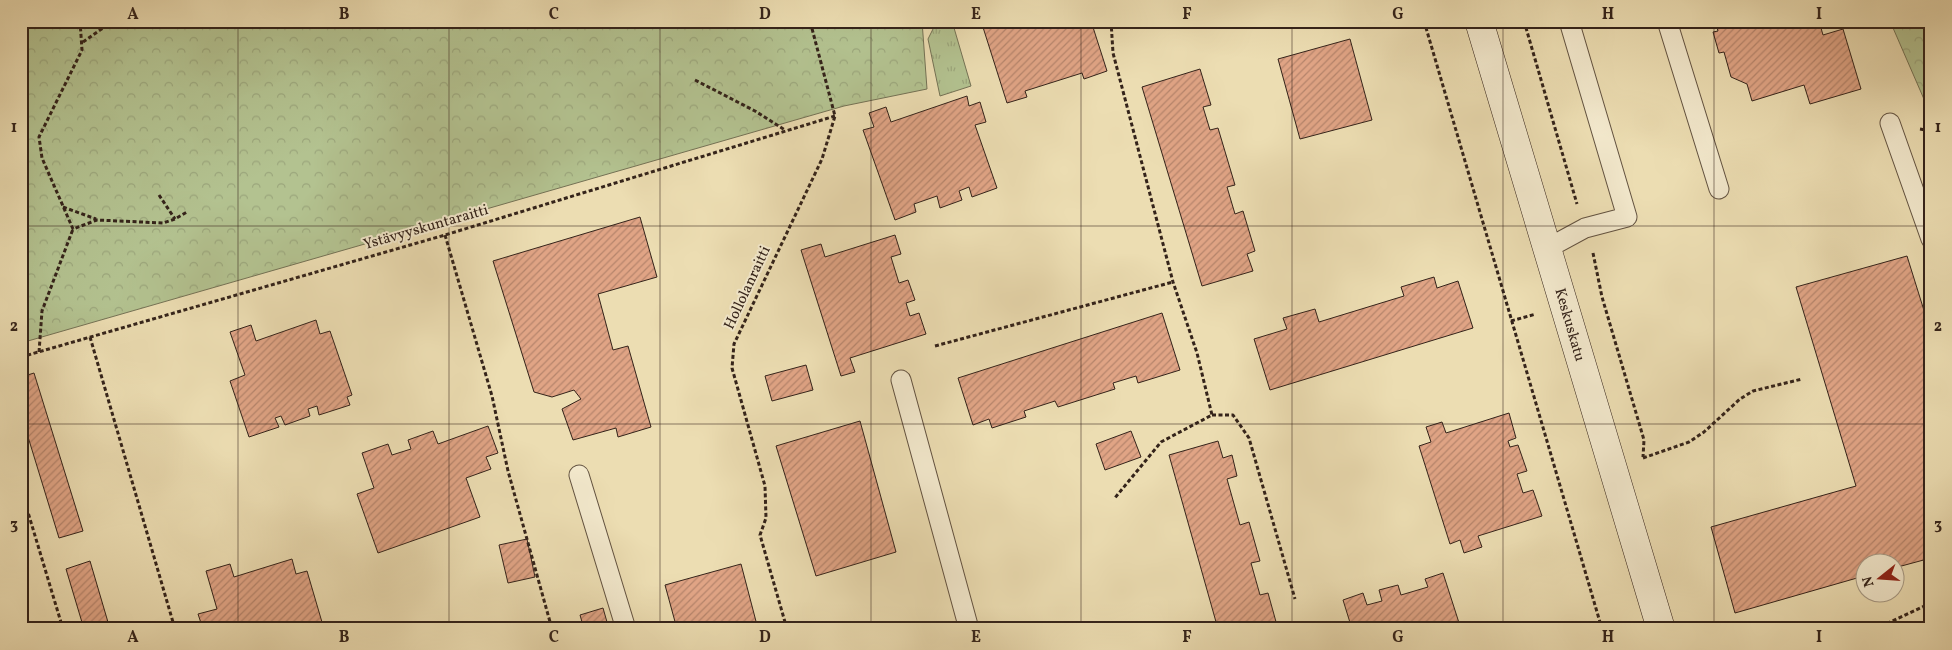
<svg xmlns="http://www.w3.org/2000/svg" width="1952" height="650" font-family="Vollkorn,serif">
<defs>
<pattern id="grass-tufts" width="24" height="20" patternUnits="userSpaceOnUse" patternTransform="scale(1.25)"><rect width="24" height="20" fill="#b3c290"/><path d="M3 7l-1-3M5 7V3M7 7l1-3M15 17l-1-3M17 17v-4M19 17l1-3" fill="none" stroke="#9ba67c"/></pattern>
<pattern id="forest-crowns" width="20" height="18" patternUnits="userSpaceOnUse" patternTransform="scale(1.25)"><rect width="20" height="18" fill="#b3c290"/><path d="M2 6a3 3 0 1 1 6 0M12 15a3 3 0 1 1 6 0" fill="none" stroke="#9ba67c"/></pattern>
<pattern id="building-hatch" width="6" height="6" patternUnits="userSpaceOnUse" patternTransform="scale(1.25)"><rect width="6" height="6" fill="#e0a485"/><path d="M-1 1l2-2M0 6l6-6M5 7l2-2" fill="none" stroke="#b6856c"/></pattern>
</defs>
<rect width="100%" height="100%" fill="#ecddb2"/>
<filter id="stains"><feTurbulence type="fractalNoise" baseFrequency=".004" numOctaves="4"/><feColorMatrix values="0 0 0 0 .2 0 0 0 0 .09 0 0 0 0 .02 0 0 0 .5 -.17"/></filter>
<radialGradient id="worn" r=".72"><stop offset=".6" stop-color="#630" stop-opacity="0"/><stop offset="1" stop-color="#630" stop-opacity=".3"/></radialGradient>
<path fill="url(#grass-tufts)" stroke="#747255" d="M937,21H952L971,86L940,96L928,39Z"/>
<path fill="url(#forest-crowns)" stroke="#747255" d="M21,21H922L927,89L844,106L21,343Z
M1890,21H1931V113H1930Z"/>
<path fill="url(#building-hatch)" stroke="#34231a" d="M981,21H1091L1107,71L1084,79L1082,73L1025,91L1027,97L1007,103Z
M1715,21H1819L1823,35L1843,29L1861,89L1810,104L1804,85L1752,101L1747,84L1731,77L1724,52L1719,53L1713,32L1718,31Z
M1350,39L1372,120L1300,139L1278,59Z
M1200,69L1211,105L1203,107L1210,130L1218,128L1235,185L1227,187L1235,214L1243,211L1255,251L1247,254L1253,271L1202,286L1142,87Z
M967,96L969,106L980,102L986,122L975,125L997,188L972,197L969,187L959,191L962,200L940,208L937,196L914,204L916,212L895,220L863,130L874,127L869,113L886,107L891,122Z
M640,217L657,277L598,294L613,350L628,346L651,427L618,437L616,428L573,440L562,409L581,399L574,390L552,397L534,392L493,261Z
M895,235L901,254L891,257L899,283L908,280L915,300L906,303L910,316L919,313L926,334L850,358L855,372L841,376L801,250L821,244L825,257Z
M1907,256L1931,333V558L1894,568V562H1864V576L1735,613L1711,527L1856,486L1796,287Z
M1434,277L1437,288L1458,281L1473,328L1270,390L1254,339L1287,329L1283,318L1315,309L1319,322L1404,296L1401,287Z
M1162,313L1180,370L1138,383L1136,376L1113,383L1115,389L1058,407L1055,401L1024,411L1026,417L992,428L989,419L973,425L958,378Z
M316,320L320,334L330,331L352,395L347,397L350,405L319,415L317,406L308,409L310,416L285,425L281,416L275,418L279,427L249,437L230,381L245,375L230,332L251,325L256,341Z
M806,365L813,390L772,401L765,376Z
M34,373L83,531L59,538L21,414V377Z
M1509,413L1516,438L1508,441L1510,447L1518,445L1527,471L1517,474L1523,493L1533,490L1542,516L1478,536L1482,547L1464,553L1460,540L1450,544L1419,446L1431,442L1426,427L1442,422L1446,433Z
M860,421L896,552L816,576L776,446Z
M488,426L498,453L486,457L491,469L466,478L480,517L378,553L357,494L374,488L362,453L388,444L392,455L411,449L408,440L433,431L438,444Z
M1131,431L1141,457L1105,470L1096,444Z
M1218,441L1223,458L1232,455L1237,476L1227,479L1240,525L1249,522L1260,561L1251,563L1260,595L1268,593L1278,629H1218L1169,455Z
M527,539L535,577L508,583L499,545Z
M292,559L296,574L307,571L324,629H203L198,614L217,609L206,571L230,564L234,577Z
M90,561L110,629H84L66,569Z
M741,564L758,629H677L665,585Z
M1443,573L1461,629H1352L1343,600L1363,593L1367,605L1382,601L1379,590L1398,585L1401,595L1428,587L1425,579Z
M603,608L609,629H584L580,615Z"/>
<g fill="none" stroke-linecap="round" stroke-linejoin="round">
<g stroke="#625240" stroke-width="21">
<path id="service" d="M1667,21L1719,189
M1890,123L1931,239
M1548,248L1585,228L1627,217L1569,21
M901,380L969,629
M579,475L626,629"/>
</g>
<g stroke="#34231a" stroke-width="29">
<path id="secondary" d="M1479,21L1661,629"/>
</g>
<path stroke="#34231a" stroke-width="3" stroke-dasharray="4 2.5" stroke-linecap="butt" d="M80,21L82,50L39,137L42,158L73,229L97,220L163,223L175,219L187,212
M1111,21L1113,53L1173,282L1197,353L1212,415L1161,442L1114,499
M1424,21L1602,629
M1524,21L1577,204
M1928,21L1931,27
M812,27L829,21
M83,42L113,21
M695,80L755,111L785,130
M1920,129L1931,131
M159,195L175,219
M63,207L96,219
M445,235L492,396L508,471L552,629
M1593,253L1602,297L1644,440L1643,457
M1511,321L1536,314
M90,337L175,629
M935,346L1173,282
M39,352L42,311L73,229
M21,357L445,235L835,116
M1212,415H1233L1249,438L1295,599
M1643,458L1689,442L1704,432L1740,399L1753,391L1802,379
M21,489L63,629
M787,629L760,535L766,518L765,486L732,368L734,344L822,159L835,116L810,21
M1875,629L1931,603"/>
<use href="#service" stroke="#f3e9cd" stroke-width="19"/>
<use href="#secondary" stroke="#f3e9cd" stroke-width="28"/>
</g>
<path fill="none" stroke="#34231a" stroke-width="1" stroke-opacity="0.55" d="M238,21V629M449,21V629M660,21V629M871,21V629M1081,21V629M1292,21V629M1503,21V629M1714,21V629M21,226H1931M21,424H1931"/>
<g text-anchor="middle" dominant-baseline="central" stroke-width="4" stroke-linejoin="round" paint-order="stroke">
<g font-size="15" fill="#34231a" stroke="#f3e9cd">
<text transform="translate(426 228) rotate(-16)">Ystävyyskuntaraitti</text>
<text transform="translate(748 288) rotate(-65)">Hollolanraitti</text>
<text transform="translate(1569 325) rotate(74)">Keskuskatu</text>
</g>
</g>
<rect width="1952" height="650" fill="none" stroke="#ecddb2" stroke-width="55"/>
<g transform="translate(1880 578) rotate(253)"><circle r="24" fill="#f3e9cd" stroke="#a79a85"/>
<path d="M0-4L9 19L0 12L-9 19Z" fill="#8f2418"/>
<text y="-8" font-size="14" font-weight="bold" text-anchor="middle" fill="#34231a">N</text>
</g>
<rect x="28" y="28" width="1896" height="594" fill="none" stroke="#34231a" stroke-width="2"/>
<g font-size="16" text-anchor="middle" font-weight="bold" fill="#34231a">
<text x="133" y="19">A</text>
<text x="344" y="19">B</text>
<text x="554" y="19">C</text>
<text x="765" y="19">D</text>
<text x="976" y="19">E</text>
<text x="1187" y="19">F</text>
<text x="1398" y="19">G</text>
<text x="1608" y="19">H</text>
<text x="1819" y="19">I</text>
<text x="14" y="132">1</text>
<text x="1938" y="132">1</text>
<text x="14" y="331">2</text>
<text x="1938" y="331">2</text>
<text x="14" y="529">3</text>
<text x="1938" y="529">3</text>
<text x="133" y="642">A</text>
<text x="344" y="642">B</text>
<text x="554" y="642">C</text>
<text x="765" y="642">D</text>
<text x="976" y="642">E</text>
<text x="1187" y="642">F</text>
<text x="1398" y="642">G</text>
<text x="1608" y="642">H</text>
<text x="1819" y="642">I</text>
</g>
<rect width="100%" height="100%" filter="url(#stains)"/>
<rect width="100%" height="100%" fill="url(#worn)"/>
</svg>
